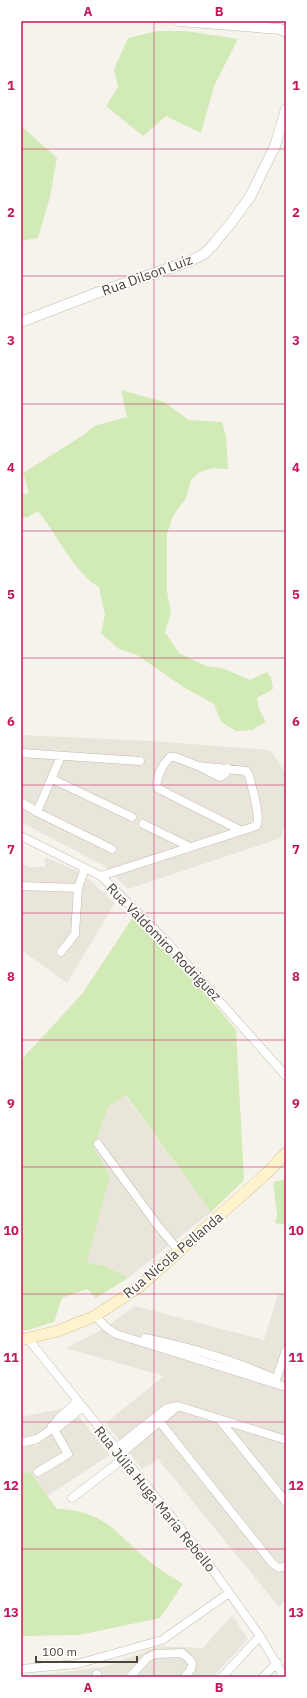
<svg xmlns="http://www.w3.org/2000/svg" width="307" height="1698" font-family="'IBM Plex Sans',sans-serif">
<rect width="100%" height="100%" fill="#f6f3ec"/>
<path fill="#eae5da" d="M21,735L151,741L270,750L284,771L286,781V818L281,838L128,889L104,866L21,822Z
M45,857L82,873L115,903L67,983L21,950V863L29,867H45Z
M125,1095L211,1212L128,1278L107,1267L87,1262L110,1176L94,1148L108,1107Z
M278,1294L286,1295V1599L279,1607L158,1459L142,1469L106,1423L164,1376L66,1348L105,1328L135,1306L264,1340Z
M71,1407L110,1455L47,1496L30,1472L21,1473V1417Z
M232,1615L248,1639L213,1677H21L104,1667L160,1646L203,1648Z"/>
<path fill="#d2eab5" d="M157,31H186L238,39L214,86L201,133L166,116L143,136L106,106L118,87L114,69L128,38Z
M21,126L57,158L50,197L38,238L21,241Z
M121,390L164,402L189,420L222,422L226,436L228,469L212,468L198,473L191,480L186,498L173,516L167,534V591L171,613L165,632L179,653L206,666L225,669L250,680L267,672L271,677L273,689L257,698L259,709L266,722L252,730L236,731L221,722L214,704L185,688L137,655L119,649L101,633L105,615L99,587C75,574 56,533 38,511L28,517L21,518V495L29,493L23,473L82,436L94,426L127,417Z
M133,917L183,967L236,1030L244,1180L211,1212L126,1095L108,1107L94,1148L110,1176L87,1262L107,1267L128,1278L96,1298L87,1289L62,1298L54,1322L28,1330H21V1060L82,994Z
M286,1179V1225L275,1223L277,1215L273,1182Z
M30,1472L57,1509C107,1511 116,1534 150,1562C160,1570 172,1577 183,1584L160,1618L79,1635L21,1636V1473Z"/>
<g fill="none" stroke-linecap="round" stroke-linejoin="round">
<g stroke="#c2bbae" stroke-width="9">
<path id="minor" d="M21,753L140,761
M202,768L220,777L225,774L228,768
M52,779L132,817
M21,802L37,812L112,849
M37,812L61,756
M143,824L190,847
M21,836L101,876L167,942L286,1076
M101,876L256,826C262,818 251,786 249,775L246,771L198,766L175,757H170C164,763 155,778 157,787L161,790L240,830
M21,886L78,888L85,868
M61,952L75,934L78,888
M98,1144L158,1226L179,1251
M95,1316L106,1327L116,1334L286,1387
M145,1338C188,1347 233,1360 273,1378
M28,1339L203,1556L260,1636L284,1677
M275,1383L286,1350
M156,1417L273,1564L279,1568L286,1566
M219,1419L286,1502
M50,1430L58,1427L82,1408
M21,1443L37,1439L50,1430L59,1418L77,1402
M115,1449L167,1408L178,1406L286,1440
M120,1455L177,1407
M38,1472L68,1454L52,1426
M72,1498L123,1459
M21,1669L77,1664L162,1640L229,1593
M97,1674L98,1677
M130,1677L147,1658L155,1654L182,1653L189,1659L192,1663L191,1669L185,1677
M222,1677L260,1636
M263,1677L277,1663"/>
</g>
<g stroke="#c2bbae" stroke-width="11">
<path id="tertiary" d="M179,21L280,29L286,32
M21,322L99,292L190,261L204,254L212,246L231,223L250,197L275,146L286,109"/>
</g>
<g stroke="#d6c79b" stroke-width="12">
<path id="secondary" d="M21,1340L58,1331L95,1316L139,1287L268,1172L286,1153"/>
</g>
<use href="#minor" stroke="#fff" stroke-width="8"/>
<use href="#tertiary" stroke="#fff" stroke-width="10"/>
<use href="#secondary" stroke="#fff3cd" stroke-width="11"/>
</g>
<path fill="none" stroke="#c2185b" stroke-width="1" stroke-opacity="0.55" d="M154,21V1677M21,149H286M21,276H286M21,404H286M21,531H286M21,658H286M21,785H286M21,913H286M21,1040H286M21,1167H286M21,1294H286M21,1422H286M21,1549H286"/>
<g text-anchor="middle" dominant-baseline="central" stroke-width="3" stroke-linejoin="round" paint-order="stroke">
<g font-size="14" fill="#4b4439" stroke="#fff">
<text transform="translate(147 275) rotate(-20)">Rua Dilson Luiz</text>
<text transform="translate(164 942) rotate(46)">Rua Valdomiro Rodriguez</text>
<text transform="translate(173 1255) rotate(-40)">Rua Nicola Pellanda</text>
<text transform="translate(155 1499) rotate(51)">Rua Júlia Huga Maria Rebello</text>
</g>
</g>
<rect width="307" height="1698" fill="none" stroke="#ffffff" stroke-width="44"/>
<path d="M36 1656v6h101v-6" fill="none" stroke="#4b4439" stroke-width="2"/>
<text x="42" y="1656" font-size="12" fill="#4b4439" stroke="#ffffff" stroke-width="3" paint-order="stroke">100 m</text>
<rect x="22" y="22" width="263" height="1654" fill="none" stroke="#c2185b" stroke-width="1.5"/>
<g font-size="13" text-anchor="middle" font-weight="bold" fill="#c2185b">
<text x="88" y="16">A</text>
<text x="219" y="16">B</text>
<text x="11" y="90">1</text>
<text x="296" y="90">1</text>
<text x="11" y="217">2</text>
<text x="296" y="217">2</text>
<text x="11" y="345">3</text>
<text x="296" y="345">3</text>
<text x="11" y="472">4</text>
<text x="296" y="472">4</text>
<text x="11" y="599">5</text>
<text x="296" y="599">5</text>
<text x="11" y="726">6</text>
<text x="296" y="726">6</text>
<text x="11" y="854">7</text>
<text x="296" y="854">7</text>
<text x="11" y="981">8</text>
<text x="296" y="981">8</text>
<text x="11" y="1108">9</text>
<text x="296" y="1108">9</text>
<text x="11" y="1235">10</text>
<text x="296" y="1235">10</text>
<text x="11" y="1362">11</text>
<text x="296" y="1362">11</text>
<text x="11" y="1490">12</text>
<text x="296" y="1490">12</text>
<text x="11" y="1617">13</text>
<text x="296" y="1617">13</text>
<text x="88" y="1692">A</text>
<text x="219" y="1692">B</text>
</g>
</svg>
